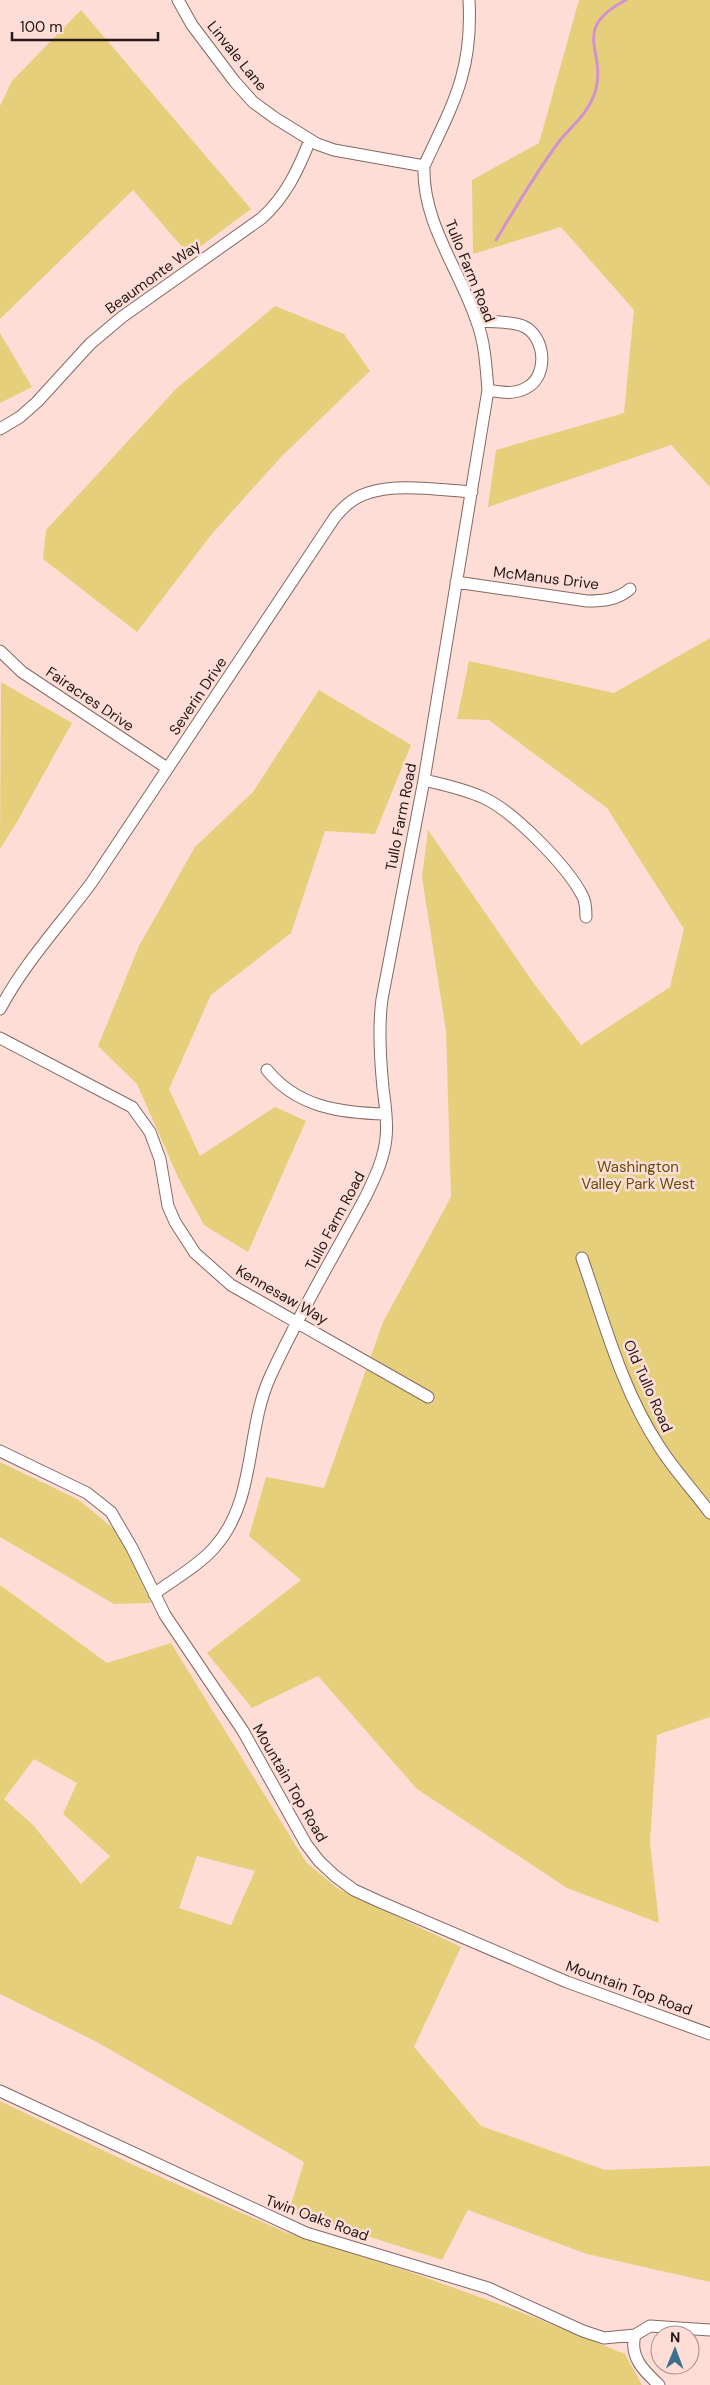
<svg xmlns="http://www.w3.org/2000/svg" width="710" height="2385" font-family="'DM Sans',sans-serif">
<rect width="100%" height="100%" fill="#feddd6"/>
<path fill="#e5cf7b" fill-rule="evenodd" d="M579,0H710V487L671,445L488,507L496,450L624,413L634,310L561,227L473,254L472,180L539,143Z
M81,10L251,209L189,255L133,190L0,319V106L12,81Z
M275,306L344,334L370,371L281,457L211,535L137,632L43,559L46,530L176,389Z
M0,333L32,387L0,403Z
M710,638V1717L657,1735L650,1842L659,1923L567,1888L417,1789L318,1676L252,1708L207,1653L301,1580L249,1536L266,1477L324,1488L383,1322L451,1197L446,1031L422,877L428,830L535,985L581,1045L670,987L684,929L607,808L489,720L457,719L469,661L614,693Z
M1,682L72,723L17,822L0,849Z
M319,690L411,745L375,834L325,831L291,933L211,995L169,1089L200,1156L275,1107L306,1121L248,1252L204,1225L178,1177L137,1084L98,1046L139,946L195,847L253,792Z
M0,1462L79,1500L120,1534L151,1603L114,1604L0,1537Z
M0,1585L107,1663L171,1643L306,1862L337,1888L461,1947L414,2047L481,2126L605,2170L710,2166V2282L587,2254L468,2210L442,2260L289,2211L304,2162L97,2042L0,1994ZM34,1759L77,1783L63,1814L110,1856L81,1884L33,1825L4,1799ZM197,1856L255,1871L231,1925L179,1908Z
M0,2101L138,2167L285,2232L410,2272L518,2311L625,2354L642,2385H0Z"/>
<g fill="none" stroke-linecap="round" stroke-linejoin="round">
<path stroke="#d192cf" stroke-width="3" d="M496,240C516,207 535,174 558,143C570,127 587,115 594,95C610,52 567,31 626,0"/>
<g stroke="#856863" stroke-width="13">
<path id="minor" d="M178,0L192,25L235,82L253,102L275,118L317,144L334,150L424,166
M477,321C491,322 510,321 523,326C546,336 549,377 526,388C514,395 501,392 488,390
M0,429L20,417L37,402L90,344L122,317L262,218C286,196 298,170 310,140
M456,582L587,601C603,601 617,600 630,589
M0,651L22,672L167,768
M424,780C445,785 465,789 484,798C513,811 567,866 582,895C586,901 586,910 586,917
M0,1009C25,962 61,924 92,882L335,517C339,512 344,507 349,503C379,479 436,490 472,492
M0,1038L132,1107L150,1132L160,1159L168,1206L175,1222L195,1253L231,1285L428,1397
M267,1070C297,1107 340,1113 386,1114
M582,1258C604,1321 622,1390 659,1446C674,1470 694,1491 710,1513
M0,1451L87,1493L111,1512L132,1548L165,1615L243,1731L306,1844L319,1861L335,1876L354,1890L378,1901L567,1982L710,2034
M154,1594C174,1579 198,1566 214,1548C257,1500 245,1432 270,1377C298,1315 334,1256 366,1196C375,1177 384,1159 386,1138C388,1122 385,1104 383,1088C380,1058 378,1029 382,999L424,780L488,390C486,367 485,343 477,322C460,270 422,223 424,166C453,104 473,71 469,0
M0,2091L306,2233L488,2288L583,2331L604,2338L635,2335
M659,2385C644,2371 629,2357 635,2335L650,2326L710,2330"/>
</g>
<use href="#minor" stroke="#fff" stroke-width="11"/>
</g>
<g text-anchor="middle" dominant-baseline="central" stroke-width="5" stroke-linejoin="round" paint-order="stroke">
<g font-size="15" fill="#231816" stroke="#feddd6">
<text transform="translate(237 56) rotate(51)">Linvale Lane</text>
<text transform="translate(470 271) rotate(68)">Tullo Farm Road</text>
<text transform="translate(153 277) rotate(-36)">Beaumonte Way</text>
<text transform="translate(546 578) rotate(7)">McManus Drive</text>
<text transform="translate(198 696) rotate(-56)">Severin Drive</text>
<text transform="translate(90 699) rotate(34)">Fairacres Drive</text>
<text transform="translate(401 817) rotate(-79)">Tullo Farm Road</text>
<text transform="translate(335 1221) rotate(-62)">Tullo Farm Road</text>
<text transform="translate(282 1295) rotate(30)">Kennesaw Way</text>
<text transform="translate(648 1386) rotate(66)">Old Tullo Road</text>
<text transform="translate(290 1783) rotate(60)">Mountain Top Road</text>
<text transform="translate(629 1988) rotate(20)">Mountain Top Road</text>
<text transform="translate(317 2218) rotate(20)">Twin Oaks Road</text>
</g>
<g font-size="15" fill="#60510c" stroke="#feddd6">
<text x="638" y="1167">Washington<tspan x="638" dy="17">Valley Park West</tspan></text>
</g>
</g>
<g transform="translate(675 2350) rotate(1)"><circle r="24" fill="#feddd6" stroke="#a68e89"/>
<path d="M0-4L9 19L0 12L-9 19Z" fill="#3a718c"/>
<text y="-8" font-size="14" font-weight="bold" text-anchor="middle" fill="#231816">N</text>
</g>
<path d="M12 32v8h146v-8" fill="none" stroke="#231816" stroke-width="2.5"/>
<text x="20" y="32" font-size="15" fill="#231816" stroke="#feddd6" stroke-width="4" paint-order="stroke">100 m</text>
</svg>
